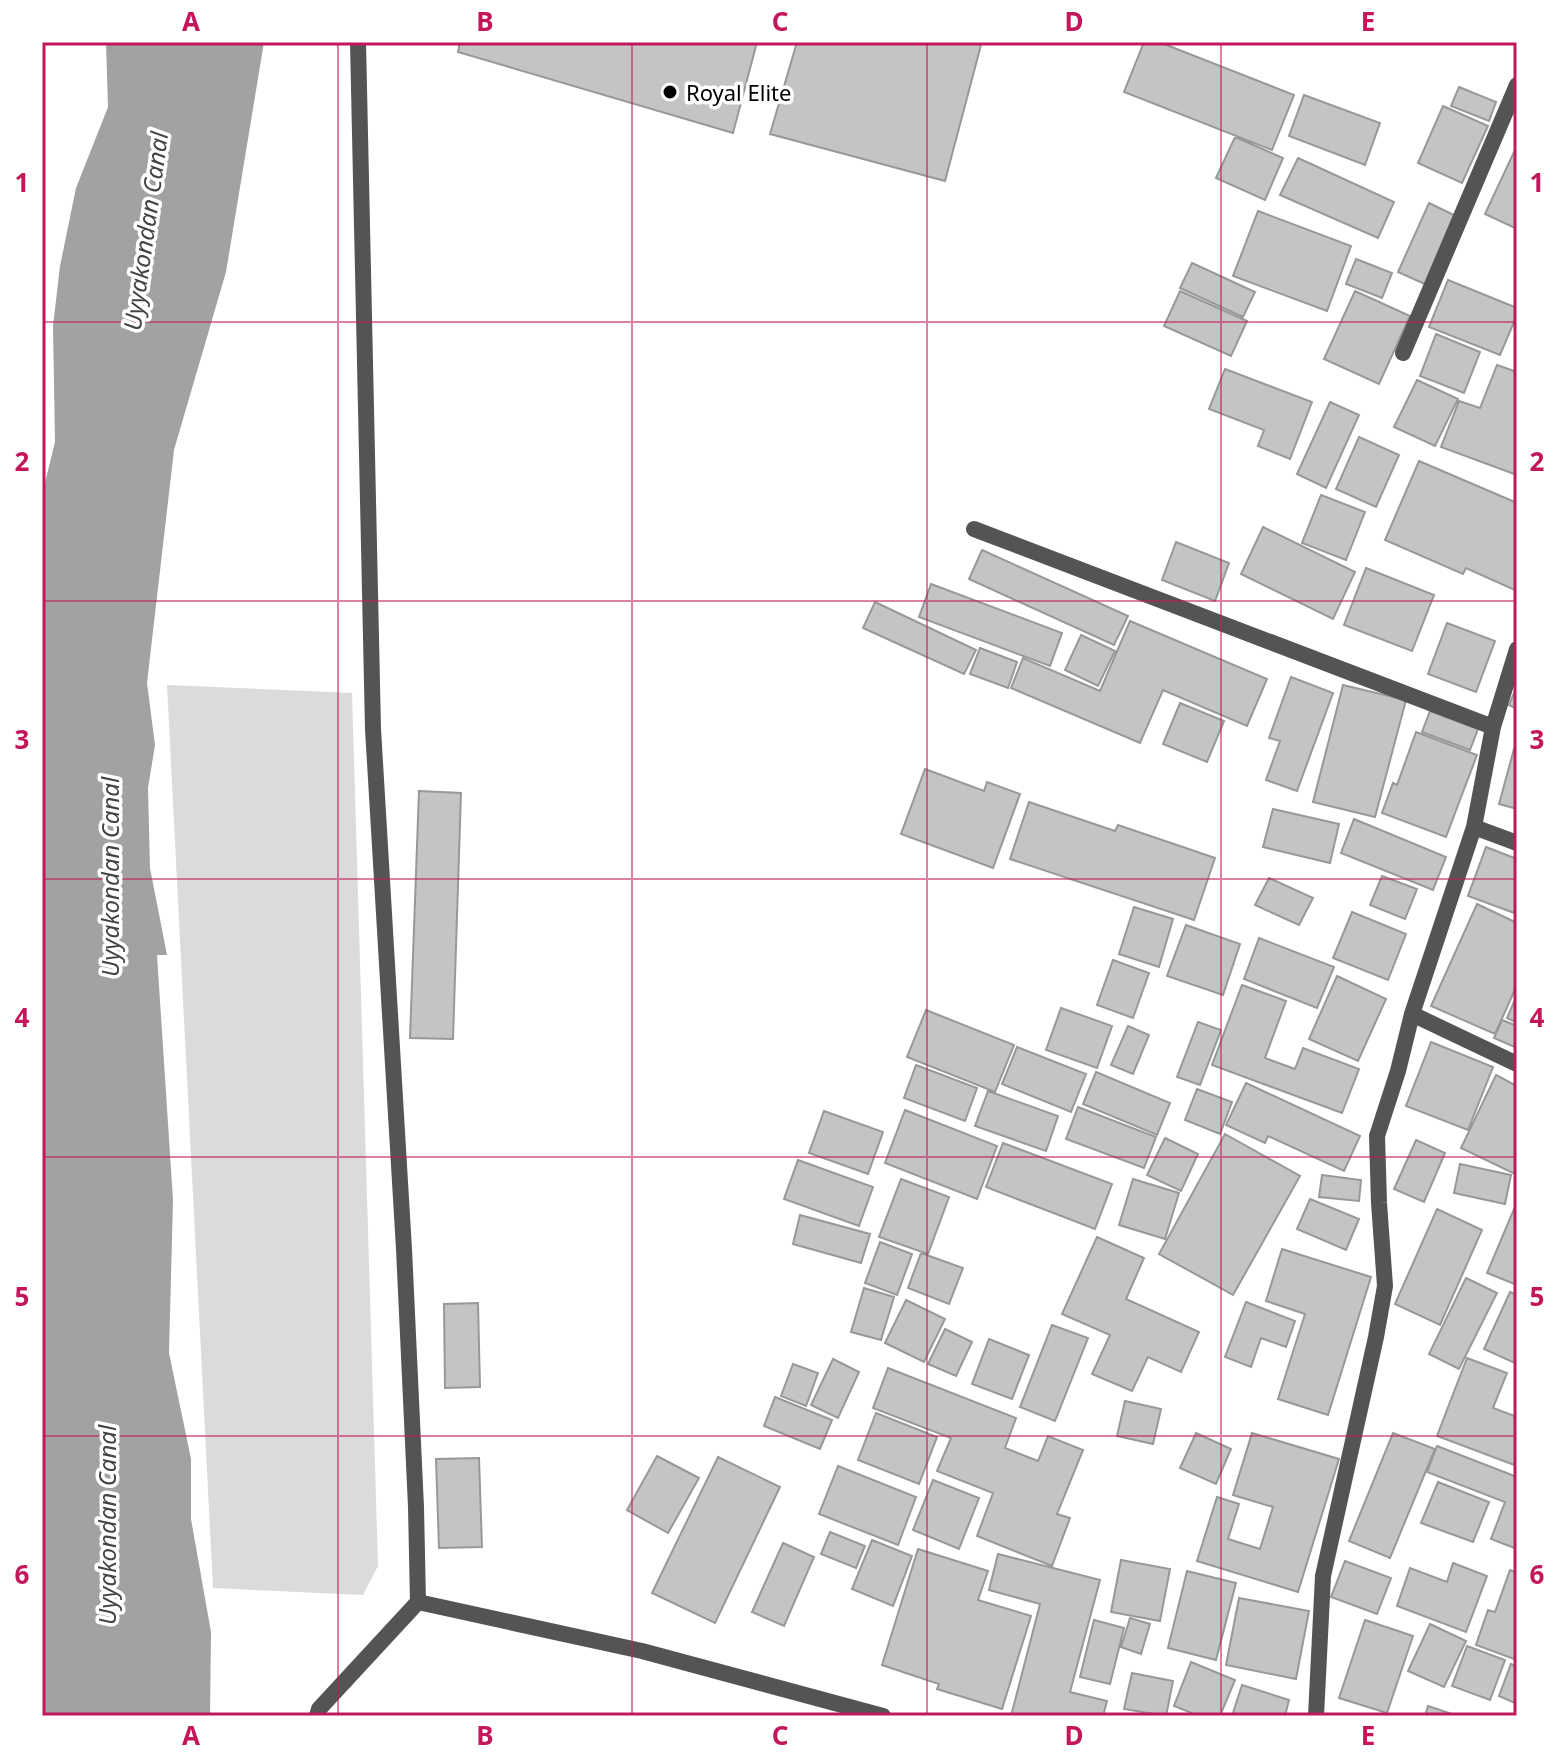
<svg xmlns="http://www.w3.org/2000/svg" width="1559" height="1758" font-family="'Noto Sans',sans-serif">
<rect width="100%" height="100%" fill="#fff"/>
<path fill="#dbdbdb" d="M167,685L352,693L378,1566L363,1595L213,1588Z"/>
<path fill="#a2a2a2" d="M106,42H264L226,272L174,450L147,683L155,745L148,788L150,868L167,955H157L173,1200L169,1353L191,1459V1519L211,1632L210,1716H42L44,1565L42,1528V495L55,442L53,326L60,266L76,188L108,107Z"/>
<path fill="#c4c4c4" stroke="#989898" stroke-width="2" d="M460,42H757L733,133L458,52Z
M797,42H969L981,45L945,181L770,134Z
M1144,42H1159L1294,95L1272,150L1124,92Z
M1459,87L1496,102L1489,121L1451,106Z
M1304,95L1380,123L1365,165L1289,136Z
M1443,106L1488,126L1462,183L1418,163Z
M1235,137L1283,158L1265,200L1216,178Z
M1514,152L1517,154V229L1485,214Z
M1298,158L1394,202L1378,238L1280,195Z
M1429,203L1460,218L1429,286L1398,272Z
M1258,211L1351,246L1327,311L1233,276Z
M1356,259L1392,273L1382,298L1346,284Z
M1192,263L1255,292L1243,317L1180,288Z
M1448,280L1517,308V315L1500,355L1429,327Z
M1180,291L1247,321L1231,356L1164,326Z
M1355,291L1410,316L1379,384L1324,359Z
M1436,334L1480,352L1464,393L1420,376Z
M1497,365L1517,372V475L1441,447L1459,401L1480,408Z
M1225,369L1312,402L1290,459L1258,446L1264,430L1209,409Z
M1417,380L1458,399L1435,446L1394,427Z
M1330,402L1359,415L1326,488L1297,474Z
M1359,437L1399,455L1376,507L1336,489Z
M1419,461L1517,503V591L1466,568L1463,574L1385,540Z
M1321,495L1365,512L1346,560L1302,543Z
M1263,527L1355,572L1333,619L1241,574Z
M1176,542L1229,563L1215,601L1162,580Z
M982,550L1128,616L1114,645L969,579Z
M1366,568L1434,595L1412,651L1344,625Z
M931,584L1062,633L1050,666L919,617Z
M875,602L976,650L964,674L863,628Z
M1130,621L1267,679L1247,726L1163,690L1140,743L1011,688L1023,658L1100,691Z
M1447,623L1495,641L1476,692L1428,674Z
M1081,635L1115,651L1098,686L1065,670Z
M980,648L1017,662L1008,688L970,674Z
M1291,677L1333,693L1297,791L1266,780L1280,741L1269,738Z
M1343,685L1406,700L1375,817L1313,802Z
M1517,686V709L1509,705Z
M1180,703L1224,721L1207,762L1163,744Z
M1430,711L1478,729L1470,750L1422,732Z
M1416,732L1477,755L1446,837L1382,813L1393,783L1397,785Z
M1514,749L1517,750V809L1499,804Z
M925,769L984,791L987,782L1020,794L993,868L901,834Z
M419,791L461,793L453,1039L410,1038Z
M1029,802L1115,831L1118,825L1215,858L1194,920L1010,859Z
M1273,809L1339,824L1330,863L1263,847Z
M1354,819L1446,857L1433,890L1341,853Z
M1486,847L1517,859V914L1468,896Z
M1382,876L1417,889L1405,919L1370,905Z
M1269,878L1313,898L1299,925L1255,905Z
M1477,904L1517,923V985L1495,1034L1431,1006Z
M1134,907L1173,919L1159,967L1119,954Z
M1352,912L1406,934L1388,980L1333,958Z
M1186,925L1240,944L1223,995L1167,976Z
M1259,938L1334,967L1317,1008L1244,979Z
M1113,960L1149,973L1133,1018L1097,1005Z
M1337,976L1386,999L1358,1061L1309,1039Z
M1242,985L1286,1001L1265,1058L1295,1069L1303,1048L1359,1069L1342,1113L1212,1065Z
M1517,995V1023L1507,1018Z
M1061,1008L1112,1026L1097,1068L1046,1050Z
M926,1010L1014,1045L995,1092L907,1057Z
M1502,1020L1517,1026V1048L1494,1038Z
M1198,1022L1221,1030L1200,1085L1177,1077Z
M1128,1026L1149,1035L1133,1074L1111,1065Z
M1431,1042L1493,1067L1468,1130L1406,1106Z
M1017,1047L1086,1074L1071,1112L1002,1084Z
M916,1065L977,1088L965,1121L904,1098Z
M1096,1072L1170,1103L1157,1135L1083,1104Z
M1496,1075L1517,1086V1170L1515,1174L1461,1148Z
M1246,1083L1360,1136L1344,1171L1268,1136L1265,1143L1226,1125Z
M1197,1089L1232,1102L1220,1134L1185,1120Z
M988,1091L1058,1116L1046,1151L975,1126Z
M1078,1107L1156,1137L1144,1168L1066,1139Z
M905,1110L997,1146L977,1199L885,1163Z
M824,1111L883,1132L868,1174L809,1153Z
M1225,1134L1300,1176L1233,1295L1159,1254Z
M1165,1138L1198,1154L1181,1191L1147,1175Z
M1416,1140L1445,1153L1424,1202L1394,1189Z
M1003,1143L1112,1184L1095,1229L986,1187Z
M798,1160L873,1187L859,1226L784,1199Z
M1460,1164L1511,1175L1505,1204L1454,1193Z
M1322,1175L1361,1180L1359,1201L1319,1197Z
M901,1179L949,1197L928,1254L879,1237Z
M1133,1179L1179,1193L1165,1239L1119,1225Z
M1310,1199L1359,1219L1346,1250L1297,1229Z
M1517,1202V1285L1487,1273Z
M1437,1209L1482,1230L1440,1325L1395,1304Z
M800,1215L870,1234L861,1263L793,1244Z
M1097,1237L1144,1258L1126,1299L1199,1332L1181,1372L1148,1357L1132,1391L1092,1374L1110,1335L1062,1314Z
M880,1242L912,1254L897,1295L865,1283Z
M1282,1249L1371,1277L1328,1415L1278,1399L1305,1314L1266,1301Z
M921,1253L963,1268L949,1304L908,1288Z
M1466,1278L1497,1293L1459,1369L1429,1354Z
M864,1288L894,1297L881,1340L851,1332Z
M1510,1292L1517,1295V1364L1484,1349Z
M906,1300L945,1319L924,1362L885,1343Z
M1246,1302L1295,1321L1286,1347L1261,1338L1251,1367L1225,1357Z
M478,1303L480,1387L445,1388L444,1304Z
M1052,1325L1088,1338L1055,1421L1020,1407Z
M945,1329L972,1342L956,1376L928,1364Z
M989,1339L1029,1355L1012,1399L972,1384Z
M1467,1358L1507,1373L1493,1408L1517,1417V1466L1437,1436Z
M833,1359L859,1372L838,1418L811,1405Z
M793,1364L818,1373L806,1406L781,1396Z
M888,1368L1016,1418L1005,1448L1038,1461L1048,1436L1083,1450L1057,1514L1070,1518L1052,1566L977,1536L993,1493L937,1471L951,1438L873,1408Z
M775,1397L832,1420L820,1449L764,1426Z
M1125,1401L1161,1409L1153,1444L1117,1436Z
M876,1413L937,1437L919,1484L858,1460Z
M1196,1433L1231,1449L1216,1484L1180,1468Z
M1252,1433L1339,1459L1298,1592L1197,1561L1217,1497L1239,1504L1228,1539L1260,1549L1273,1507L1233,1495Z
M1393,1433L1435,1449L1390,1558L1349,1541Z
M1437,1446L1517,1477V1549L1491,1539L1505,1502L1427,1472Z
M657,1456L699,1478L668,1533L627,1510Z
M718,1457L780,1487L715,1623L652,1593Z
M479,1458L482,1547L439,1548L436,1459Z
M838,1466L916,1497L898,1545L819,1514Z
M933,1480L979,1498L959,1549L913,1530Z
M1438,1482L1489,1502L1473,1542L1421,1523Z
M830,1532L865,1546L856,1568L821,1554Z
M872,1540L912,1556L893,1606L852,1589Z
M783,1543L814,1557L784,1626L752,1612Z
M918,1549L988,1571L978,1600L1031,1616L1002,1709L937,1689L939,1684L882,1665Z
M998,1554L1100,1580L1070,1692L1107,1701L1103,1716H1011L1040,1604L989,1590Z
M1121,1560L1170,1569L1160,1621L1111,1612Z
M1345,1561L1391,1578L1377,1614L1331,1597Z
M1453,1563L1487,1576L1466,1632L1397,1606L1410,1568L1447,1582Z
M1510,1570L1517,1573V1660L1476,1645L1488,1610L1495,1612Z
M1187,1571L1236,1583L1216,1660L1168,1648Z
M1239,1598L1309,1611L1296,1679L1226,1665Z
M1130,1618L1150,1624L1141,1654L1121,1647Z
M1094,1620L1124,1628L1110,1684L1080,1677Z
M1365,1620L1413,1636L1387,1713L1339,1698Z
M1430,1624L1466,1641L1444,1687L1408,1671Z
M1467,1646L1505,1660L1490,1700L1452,1686Z
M1191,1662L1235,1680L1220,1716H1199L1174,1706Z
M1511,1664L1517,1667V1704L1499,1696Z
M1132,1673L1173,1681L1166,1716L1124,1709Z
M1242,1685L1289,1700L1285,1716H1232Z
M1428,1706L1458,1716H1425Z"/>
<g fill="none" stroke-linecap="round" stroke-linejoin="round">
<path stroke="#545454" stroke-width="16" d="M1403,353L1517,85
M974,529L1493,727
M1474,827L1517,843
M1412,1014L1517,1064
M418,1602L642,1651L883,1716
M1316,1716L1323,1576L1376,1337L1385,1286L1379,1203L1377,1136L1398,1071L1412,1014L1474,827L1493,727L1517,649"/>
<path stroke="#545454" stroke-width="16" d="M317,1716L319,1709L418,1602L416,1507L404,1249L373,729L358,42"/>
</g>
<path fill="none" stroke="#c2185b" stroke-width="2" stroke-opacity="0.55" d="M338,42V1716M632,42V1716M927,42V1716M1221,42V1716M42,322H1517M42,601H1517M42,879H1517M42,1157H1517M42,1436H1517"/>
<circle fill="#000" stroke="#fff" stroke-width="3" cx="670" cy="92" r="8"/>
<g text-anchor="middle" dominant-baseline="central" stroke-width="7" stroke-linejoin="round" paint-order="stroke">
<g font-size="22" fill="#000" stroke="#fff" text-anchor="start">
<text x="686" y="92">Royal Elite</text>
</g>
<g font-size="24" font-style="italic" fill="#434343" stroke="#fff">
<text transform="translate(145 231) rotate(-82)">Uyyakondan Canal</text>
<text transform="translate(109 877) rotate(-90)">Uyyakondan Canal</text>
<text transform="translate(106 1525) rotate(-90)">Uyyakondan Canal</text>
</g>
</g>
<rect width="1559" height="1758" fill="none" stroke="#ffffff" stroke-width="88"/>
<rect x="44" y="44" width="1471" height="1670" fill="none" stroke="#c2185b" stroke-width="3"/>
<g font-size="26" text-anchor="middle" font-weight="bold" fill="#c2185b">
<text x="191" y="31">A</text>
<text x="485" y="31">B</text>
<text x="780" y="31">C</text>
<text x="1074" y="31">D</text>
<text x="1368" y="31">E</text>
<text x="22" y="192">1</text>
<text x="1537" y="192">1</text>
<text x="22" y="471">2</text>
<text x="1537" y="471">2</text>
<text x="22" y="749">3</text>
<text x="1537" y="749">3</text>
<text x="22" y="1027">4</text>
<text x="1537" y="1027">4</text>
<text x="22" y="1306">5</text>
<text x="1537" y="1306">5</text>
<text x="22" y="1584">6</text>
<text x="1537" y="1584">6</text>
<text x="191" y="1745">A</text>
<text x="485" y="1745">B</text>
<text x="780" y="1745">C</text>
<text x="1074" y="1745">D</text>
<text x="1368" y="1745">E</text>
</g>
</svg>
